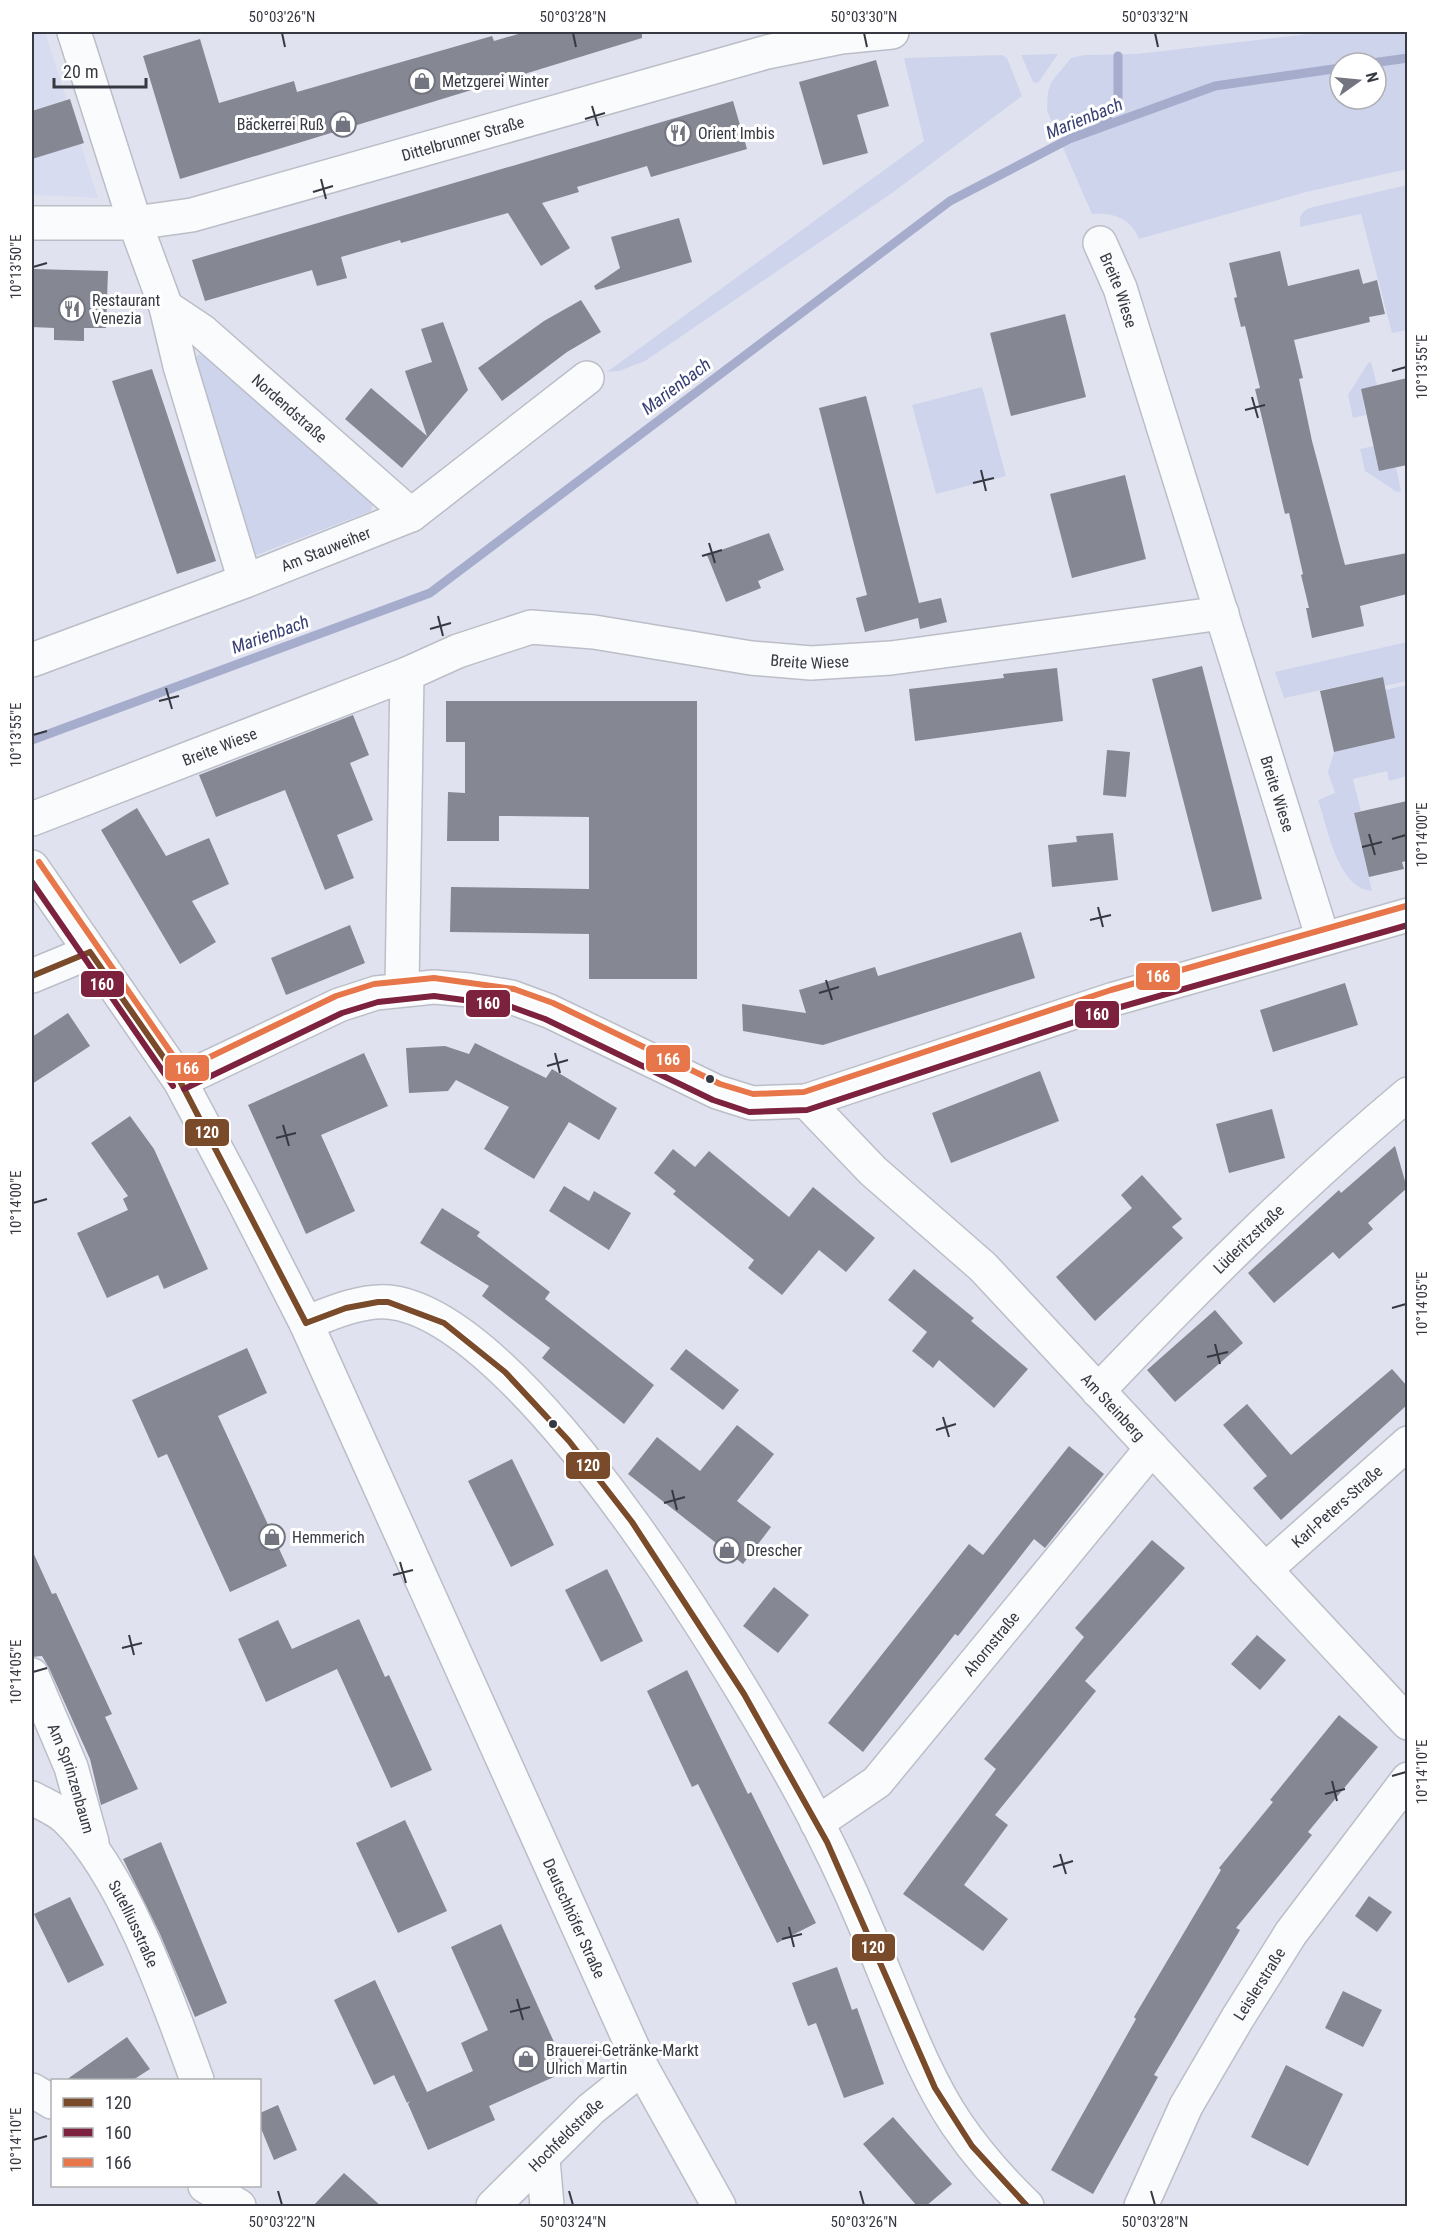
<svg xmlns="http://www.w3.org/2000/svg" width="1439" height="2238" font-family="'Roboto Condensed',sans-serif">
<rect width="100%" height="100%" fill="#e0e3ef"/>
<path fill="#d7dcf1" d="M32,32H45L98,198L32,195Z"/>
<path fill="#ced4ec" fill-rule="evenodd" d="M1326,32H1407V169L1306,192L1139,239C1131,219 1114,212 1092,214L1047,111L1048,91L1052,81L1071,58L1084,55L1137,54ZM1340,63H1376V99H1340Z
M1058,54L1038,83L1033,82L1021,55Z
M1002,55L1007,58L1022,96L892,193L645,361L619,371L607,372L924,141L904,58Z
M1407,185V330L1392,333L1361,214L1300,227V217L1303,212L1309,208Z
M199,354L206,356L373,504L371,511L254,556L194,359Z
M1371,362L1377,385L1361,390L1366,415L1353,418L1348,395L1368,363Z
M982,387L1006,476L936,494L912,405Z
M1374,446L1380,471L1396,467L1401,491L1397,492L1365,471L1360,449Z
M1407,642V681L1384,686L1382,677L1284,698L1275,672Z
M1407,685V776L1389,781L1387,771L1353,779L1361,811L1354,813L1372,891C1337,888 1328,828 1318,800L1335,793L1328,772L1334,752L1395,738L1385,690Z"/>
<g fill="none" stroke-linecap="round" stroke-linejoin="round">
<path stroke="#a5accc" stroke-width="9" d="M1372,63L1408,58
M1101,126L1118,102V56
M32,740L430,593L950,201L1069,139L1215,86L1340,68"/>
</g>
<path fill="#858793" d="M525,32H642V38L180,179L143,56L200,39L219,103L294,81L297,92L492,36L494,41Z
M876,60L889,106L857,115L868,153L823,165L799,82Z
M70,99L84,143L32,159V111Z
M733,101L747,149L651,177L647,166L577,187L579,192L542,203L570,248L541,266L508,213L401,243L400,240L341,257L347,278L317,286L312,270L205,301L192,260Z
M679,218L692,262L596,290L594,286L620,268L611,237Z
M1280,251L1288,286L1359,269L1363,284L1377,280L1385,314L1369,317L1370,322L1294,340L1303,378L1299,379L1312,441L1345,565L1407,553V594L1360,606L1364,626L1312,638L1306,608H1309L1301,575L1303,574L1289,513L1285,514L1255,389L1260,388L1245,326L1241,327L1234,298L1237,297L1229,263Z
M33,269L108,271L106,328H84V341L54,340V328L32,327Z
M581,300L601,332L567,352L502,401L478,368L544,321Z
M1065,314L1086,397L1011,416L990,333Z
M443,322L468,390L402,468L345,419L371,388L427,436L405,371L432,362L421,329Z
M152,369L216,561L177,574L112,381Z
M1407,378V465L1379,471L1361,389Z
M866,396L919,603L941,598L947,622L920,629L918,618L865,632L856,598L867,595L819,408Z
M1125,475L1146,559L1072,578L1050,494Z
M769,533L784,570L758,581L761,588L726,602L707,555Z
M1202,666L1262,899L1212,912L1152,679Z
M1057,668L1063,721L915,741L909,689L1004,678L1003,674Z
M1383,677L1395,738L1334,752L1320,691Z
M446,701H697V979H589V934L450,932L451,887L589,889V817L499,816V841H447L448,792L465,793V742H446Z
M353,715L369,755L350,763L373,820L337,835L354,878L325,890L285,790L216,817L199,775Z
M1107,750L1130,752L1126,797L1103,795Z
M1407,801V861L1402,862L1404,869L1369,877L1354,813Z
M137,808L166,856L209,838L229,884L192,901L216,942L180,964L101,830Z
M1113,833L1118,880L1052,887L1048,845L1077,842L1076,836Z
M350,925L365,963L286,995L271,958Z
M1021,932L1035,978L823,1045L743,1031L742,1004L806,1013L799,990L875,967L878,976Z
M1345,983L1358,1025L1273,1052L1260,1010Z
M68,1013L90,1046L32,1084V1037Z
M475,1043L546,1078L552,1069L617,1108L599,1140L569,1122L534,1179L484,1149L509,1107L456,1080L448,1091L409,1093L406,1048L445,1046L469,1054Z
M364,1053L388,1106L321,1135L355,1211L306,1234L248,1105Z
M1040,1071L1059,1121L951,1163L932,1113Z
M1272,1109L1285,1158L1229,1173L1216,1124Z
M130,1116L154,1149L208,1269L164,1289L158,1275L107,1298L77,1233L128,1210L123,1199L128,1196L91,1143Z
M1395,1146L1407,1188L1368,1223L1373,1229L1339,1259L1333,1252L1274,1303L1248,1273L1339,1190L1341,1193Z
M673,1149L695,1167L709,1151L789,1217L813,1187L875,1238L846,1272L819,1250L782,1295L748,1268L754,1260L673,1194L676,1191L654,1173Z
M1142,1175L1182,1219L1172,1227L1183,1238L1095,1321L1056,1277L1132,1208L1121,1195Z
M564,1186L589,1201L594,1191L631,1213L609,1250L549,1211Z
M442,1208L480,1232L477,1236L550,1292L545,1299L654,1385L624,1424L542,1358L550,1348L482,1296L489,1286L420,1243Z
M914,1269L974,1318L971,1321L1028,1369L994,1408L939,1360L933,1368L912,1351L927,1332L888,1300Z
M1215,1310L1243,1343L1175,1402L1147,1370Z
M247,1348L267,1393L218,1416L287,1566L230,1592L167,1454L158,1458L132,1400Z
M686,1349L739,1390L723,1410L670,1369Z
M1392,1369L1407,1386V1405L1281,1520L1253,1488L1267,1476L1223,1425L1247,1404L1291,1455Z
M737,1425L774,1454L737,1501L771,1527L743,1564L628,1474L657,1437L700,1471Z
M1069,1446L1104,1474L1045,1548L1034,1539L958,1636L955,1634L863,1752L828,1723L969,1544L983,1555Z
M512,1459L554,1545L511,1567L468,1481Z
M1152,1540L1185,1568L1085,1681L1096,1691L995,1815L1008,1825L964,1885L1008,1919L983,1951L903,1894L996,1769L984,1759L1084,1637L1075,1628Z
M32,1550L52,1594L56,1593L112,1714L105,1717L138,1789L101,1805L90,1759L49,1668L42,1656L32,1657Z
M607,1569L643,1641L601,1662L565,1590Z
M774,1587L809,1615L778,1653L743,1626Z
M359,1619L385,1677L389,1675L432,1770L391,1788L337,1669L266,1702L238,1639L278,1620L292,1649Z
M1257,1635L1286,1660L1260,1690L1231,1664Z
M687,1670L748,1794L751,1792L816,1923L777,1943L698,1784L692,1787L647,1691Z
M1339,1715L1378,1747L1308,1832L1312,1835L1236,1928L1240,1930L1154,2075L1158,2077L1093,2194L1051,2170L1136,2019L1134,2017L1221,1870L1219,1868L1273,1802L1270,1800Z
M405,1820L447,1911L398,1933L356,1843Z
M161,1842L227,2003L195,2017L160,1934L123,1859Z
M1369,1896L1392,1912L1377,1932L1355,1916Z
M70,1897L104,1965L68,1983L34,1914Z
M501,1924L567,2071L489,2106L495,2120L428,2150L408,2104L410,2101L407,2103L394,2075L374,2085L334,2000L375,1980L427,2092L473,2071L461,2043L488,2030L451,1947Z
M837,1967L852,2010L857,2008L884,2084L844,2098L816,2023L808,2026L792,1983Z
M1343,1991L1382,2010L1363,2047L1325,2028Z
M127,2037L150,2069L133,2080H66Z
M1286,2065L1343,2094L1308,2166L1251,2137Z
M278,2105L297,2150L274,2160L260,2126V2113Z
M893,2117L952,2184L926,2206H917L863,2144Z
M344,2173L381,2206H313Z"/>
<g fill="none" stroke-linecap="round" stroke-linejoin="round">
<g stroke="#bbbec7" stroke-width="36">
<g id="minor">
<path d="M74,32L135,223L166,307L180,366L245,581"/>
<path id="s1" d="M32,223H135L192,215L767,52L841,37L892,32"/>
<path id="s2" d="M1100,243L1120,288L1323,939"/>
<path id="s3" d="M166,307L202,331L411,515"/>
<path id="s4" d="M32,660L245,581L411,515L587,378"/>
<path id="s5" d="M32,819L407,674L458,651L531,627L594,632L751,658L811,663L891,658L1222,613"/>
<path d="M32,976L90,952"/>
<path d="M402,989L407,674"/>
<path d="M180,1081L339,1005L376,993L434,987L469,990L511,997L549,1011L717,1092L752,1103L806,1101L1114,999L1408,915"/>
<path id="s6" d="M806,1101L873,1171L983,1267L1408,1723"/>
<path d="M306,1323C331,1313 361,1300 388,1302C527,1314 756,1704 818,1824C843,1873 865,1923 885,1974C906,2024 926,2078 956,2123C977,2154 1001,2181 1027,2206"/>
<path id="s7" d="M1098,1391C1197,1287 1298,1186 1408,1094"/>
<path id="s8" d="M1265,1570L1408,1443"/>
<path id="s9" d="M32,1675L71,1767L92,1842"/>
<path id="s10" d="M32,1798C43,1804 58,1810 67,1819C125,1875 169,2003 197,2080"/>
<path id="s11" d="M817,1823L877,1782L1152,1448"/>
<path d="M32,2090L52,2102"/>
<path d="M543,2159L547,2206"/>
<path d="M205,2186L239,2206"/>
<path id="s12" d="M493,2206L591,2109L642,2068"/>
<path id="s13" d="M1141,2206L1186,2106L1237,2019L1291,1933L1408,1779"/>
</g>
</g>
<g stroke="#bbbec7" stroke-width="36">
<g id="major">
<path id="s14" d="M32,867L180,1081L240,1194L306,1323L642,2068L719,2206"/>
</g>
</g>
<use href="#minor" stroke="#fafbfd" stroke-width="33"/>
<use href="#major" stroke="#fafbfd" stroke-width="33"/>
<g stroke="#fff" stroke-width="10">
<path id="bus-1" d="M90,952L180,1081L306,1323
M32,976L90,952
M306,1323L346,1308L378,1302H388L444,1323L505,1372L569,1441L632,1522L744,1694L827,1842L935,2088L972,2146L1027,2206"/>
</g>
<g stroke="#fff" stroke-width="10">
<path id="bus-2" d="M32,882L173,1086
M184,1089L342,1013L378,1002L434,996L509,1006L545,1019L713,1100L749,1112L807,1110L1117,1008L1408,925"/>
</g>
<g stroke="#fff" stroke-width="10">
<path id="bus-3" d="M39,862L183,1070L336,996L374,984L434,978L514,989L553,1003L720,1084L753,1094L804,1092L1111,990L1406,906"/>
</g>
<use href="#bus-1" stroke="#7a4b2a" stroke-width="6"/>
<use href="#bus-2" stroke="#7d223e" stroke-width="6"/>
<use href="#bus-3" stroke="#e7774a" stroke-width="6"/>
</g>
<path fill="none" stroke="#373942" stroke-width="2" d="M282,33L285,47M573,33L576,47M864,33L867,47M1155,33L1158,47M592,106L598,126M585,119L605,113M321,179L326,199M313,192L333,186M33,267L47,263M1392,371L1406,367M1252,397L1258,418M1245,410L1265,405M981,470L986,491M973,483L994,478M709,543L715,563M702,556L722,550M438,616L443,636M430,629L451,623M166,688L172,709M159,701L179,696M33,735L47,731M1369,834L1375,855M1392,839L1406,835M1362,847L1382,842M1098,907L1103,927M1090,920L1111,915M826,980L832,1000M819,993L839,987M555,1053L560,1073M547,1066L568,1060M283,1125L289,1146M276,1138L296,1133M33,1203L47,1199M1392,1308L1406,1304M1215,1344L1220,1364M1207,1357L1228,1352M943,1417L949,1437M936,1430L956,1424M672,1490L677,1510M664,1503L685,1497M400,1562L406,1583M393,1575L413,1570M129,1635L134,1655M122,1648L142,1643M33,1672L47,1668M1392,1776L1406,1772M1332,1781L1337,1801M1325,1794L1345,1789M1060,1854L1066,1874M1053,1867L1073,1861M789,1927L794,1947M782,1939L802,1934M517,1999L523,2020M510,2012L530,2007M33,2140L47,2136M278,2191L282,2205M569,2191L573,2205M860,2191L864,2205M1151,2191L1155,2205"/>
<defs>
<g id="shop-ring" transform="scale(1.35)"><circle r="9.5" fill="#fff" stroke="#72747f" stroke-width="1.5"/><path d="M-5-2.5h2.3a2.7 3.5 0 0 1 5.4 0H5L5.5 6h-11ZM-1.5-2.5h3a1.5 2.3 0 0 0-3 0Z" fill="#72747f"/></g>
<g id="restaurant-ring" transform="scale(1.35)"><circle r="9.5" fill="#fff" stroke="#72747f" stroke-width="1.5"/><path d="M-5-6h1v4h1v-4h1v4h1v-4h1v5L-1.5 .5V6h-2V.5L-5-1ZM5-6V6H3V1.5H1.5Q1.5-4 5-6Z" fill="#72747f"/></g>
</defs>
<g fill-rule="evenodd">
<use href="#shop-ring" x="422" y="81"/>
<use href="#shop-ring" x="343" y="124"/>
<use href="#restaurant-ring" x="678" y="133"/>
<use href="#restaurant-ring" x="72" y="309"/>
<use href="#shop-ring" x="272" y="1537"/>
<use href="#shop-ring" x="727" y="1550"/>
<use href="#shop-ring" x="526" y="2059"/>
</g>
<g fill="#373942" stroke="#fff" stroke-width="2">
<circle cx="710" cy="1079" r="5"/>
<circle cx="553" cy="1424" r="5"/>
</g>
<g text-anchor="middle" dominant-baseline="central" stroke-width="6" stroke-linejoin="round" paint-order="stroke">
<g font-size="16" fill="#373942" stroke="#fff" text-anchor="start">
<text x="442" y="81">Metzgerei Winter</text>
<text x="324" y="124" text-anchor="end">Bäckerrei Ruß</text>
<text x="698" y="133">Orient Imbis</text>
<text x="92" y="300">Restaurant<tspan x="92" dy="18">Venezia</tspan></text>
<text x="292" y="1537">Hemmerich</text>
<text x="746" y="1550">Drescher</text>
<text x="546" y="2050">Brauerei-Getränke-Markt<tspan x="546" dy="18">Ulrich Martin</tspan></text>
</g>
<g font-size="16" fill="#373942" stroke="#fff">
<text stroke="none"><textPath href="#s1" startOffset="442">Dittelbrunner Straße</textPath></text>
<text stroke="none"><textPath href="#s2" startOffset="51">Breite Wiese</textPath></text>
<text stroke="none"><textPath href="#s3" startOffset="160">Nordendstraße</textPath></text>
<text stroke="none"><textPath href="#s4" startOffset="314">Am Stauweiher</textPath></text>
<text stroke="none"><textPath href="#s5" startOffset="816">Breite Wiese</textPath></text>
<text stroke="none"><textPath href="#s5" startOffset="201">Breite Wiese</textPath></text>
<text stroke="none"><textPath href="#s2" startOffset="579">Breite Wiese</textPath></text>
<text stroke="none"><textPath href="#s7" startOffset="214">Lüderitzstraße</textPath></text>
<text stroke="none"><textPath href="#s6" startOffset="434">Am Steinberg</textPath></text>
<text stroke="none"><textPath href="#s8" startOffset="96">Karl-Peters-Straße</textPath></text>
<text stroke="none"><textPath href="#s11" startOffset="252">Ahornstraße</textPath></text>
<text stroke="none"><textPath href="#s9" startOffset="111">Am Sprinzenbaum</textPath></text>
<text stroke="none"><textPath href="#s14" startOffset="1186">Deutschhöfer Straße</textPath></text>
<text stroke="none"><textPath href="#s10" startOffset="166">Sutelliusstraße</textPath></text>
<text stroke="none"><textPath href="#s13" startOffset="252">Leislerstraße</textPath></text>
<text stroke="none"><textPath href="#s12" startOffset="102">Hochfeldstraße</textPath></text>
</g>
<g font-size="18" font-style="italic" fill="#384075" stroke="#fff">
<text transform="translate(1084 118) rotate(-22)">Marienbach</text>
<text transform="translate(676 386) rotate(-37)">Marienbach</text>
<text transform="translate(270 634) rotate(-20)">Marienbach</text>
</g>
</g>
<g stroke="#fff" stroke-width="2">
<rect x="1135" y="962" width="46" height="29" rx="6" fill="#e7774a"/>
<rect x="80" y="970" width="45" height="28" rx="6" fill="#7d223e"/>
<rect x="465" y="989" width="46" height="29" rx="6" fill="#7d223e"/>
<rect x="1074" y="1000" width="46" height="29" rx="6" fill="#7d223e"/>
<rect x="645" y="1044" width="46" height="29" rx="6" fill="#e7774a"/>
<rect x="164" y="1054" width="46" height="28" rx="6" fill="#e7774a"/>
<rect x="184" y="1118" width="46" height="29" rx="6" fill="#7a4b2a"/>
<rect x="565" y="1451" width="46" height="29" rx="6" fill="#7a4b2a"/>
<rect x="851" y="1933" width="45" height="29" rx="6" fill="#7a4b2a"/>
</g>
<g font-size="16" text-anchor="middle" font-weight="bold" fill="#fff">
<text x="1158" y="982">166</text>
<text x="102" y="990">160</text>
<text x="488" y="1009">160</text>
<text x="1097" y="1020">160</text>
<text x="668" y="1065">166</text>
<text x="187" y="1074">166</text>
<text x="207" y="1138">120</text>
<text x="588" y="1471">120</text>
<text x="873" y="1953">120</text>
</g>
<rect width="1439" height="2238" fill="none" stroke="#ffffff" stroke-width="66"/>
<rect x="51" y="2079" width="210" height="108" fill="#ffffff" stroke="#afb0b3" stroke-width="1.5"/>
<rect x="63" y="2098" width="30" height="9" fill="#7a4b2a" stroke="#afb0b3" stroke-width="1.5"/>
<text x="105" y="2109" font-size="18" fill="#373942">120</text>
<rect x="63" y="2128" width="30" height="9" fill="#7d223e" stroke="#afb0b3" stroke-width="1.5"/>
<text x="105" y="2139" font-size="18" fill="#373942">160</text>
<rect x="63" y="2158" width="30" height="9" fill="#e7774a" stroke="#afb0b3" stroke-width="1.5"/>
<text x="105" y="2169" font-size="18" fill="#373942">166</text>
<g transform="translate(1358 81) rotate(75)"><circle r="28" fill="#ffffff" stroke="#afb0b3" stroke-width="1.5"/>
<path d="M0-4.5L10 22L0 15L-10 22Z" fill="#72747f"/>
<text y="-9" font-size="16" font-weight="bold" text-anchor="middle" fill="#373942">N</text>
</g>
<path d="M54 78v9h92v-9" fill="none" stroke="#373942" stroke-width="3"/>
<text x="63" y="78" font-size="18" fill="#373942" stroke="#ffffff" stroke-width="4.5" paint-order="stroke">20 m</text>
<rect x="33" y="33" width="1373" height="2172" fill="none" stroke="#373942" stroke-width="2"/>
<g font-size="15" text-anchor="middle" fill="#373942">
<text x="282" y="22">50°03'26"N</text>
<text x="573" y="22">50°03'28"N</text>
<text x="864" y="22">50°03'30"N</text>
<text x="1155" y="22">50°03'32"N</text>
<text transform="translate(16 267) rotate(-90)" y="5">10°13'50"E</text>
<text transform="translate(1422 367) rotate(-90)" y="5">10°13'55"E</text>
<text transform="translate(16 735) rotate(-90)" y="5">10°13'55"E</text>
<text transform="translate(1422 835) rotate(-90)" y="5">10°14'00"E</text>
<text transform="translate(16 1203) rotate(-90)" y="5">10°14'00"E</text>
<text transform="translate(1422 1304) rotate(-90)" y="5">10°14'05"E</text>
<text transform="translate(16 1672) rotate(-90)" y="5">10°14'05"E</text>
<text transform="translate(1422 1772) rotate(-90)" y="5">10°14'10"E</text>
<text transform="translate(16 2140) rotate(-90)" y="5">10°14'10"E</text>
<text x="282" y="2227">50°03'22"N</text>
<text x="573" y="2227">50°03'24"N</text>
<text x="864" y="2227">50°03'26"N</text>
<text x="1155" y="2227">50°03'28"N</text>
</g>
</svg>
